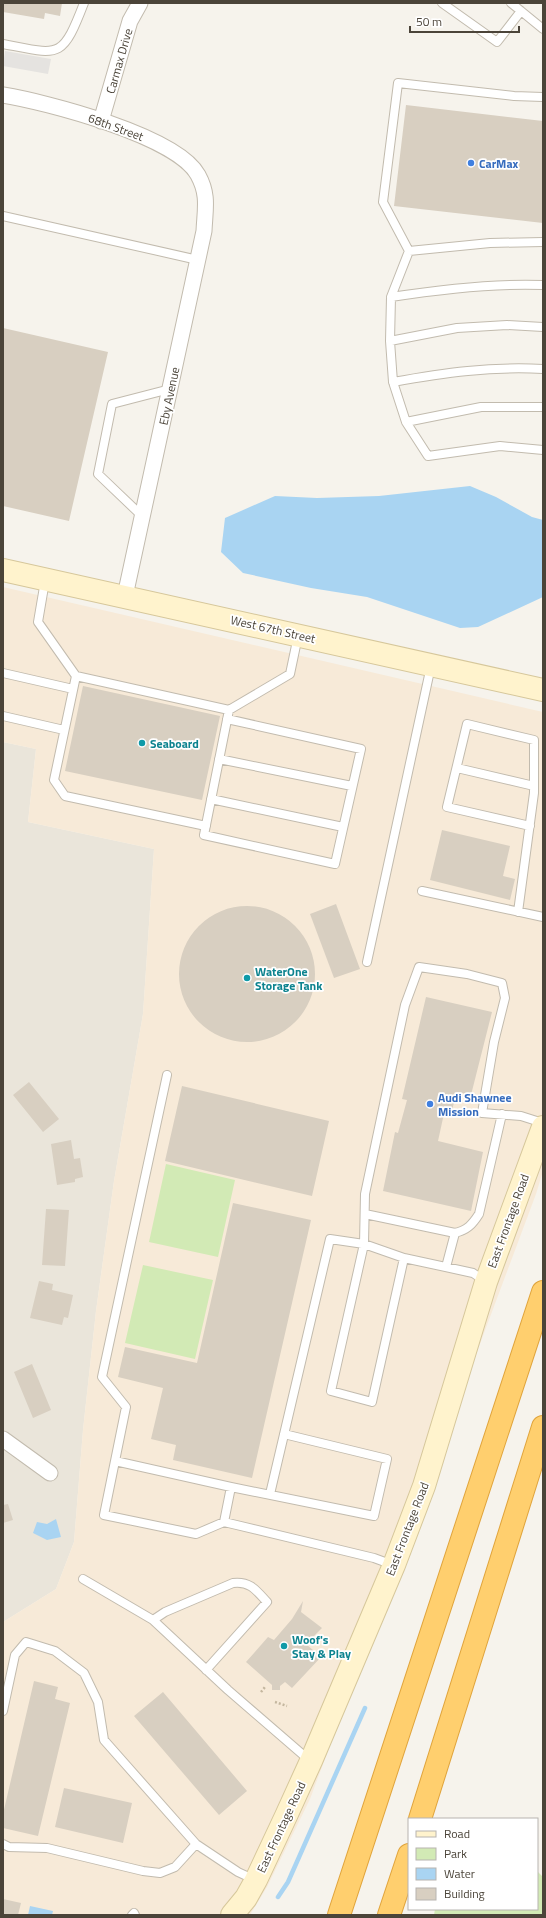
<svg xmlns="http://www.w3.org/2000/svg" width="546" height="1918" font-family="'Titillium Web',sans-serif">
<rect width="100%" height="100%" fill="#f6f3ec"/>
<path fill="#eae5da" d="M3,742L36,749L28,822L154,849L143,1014L114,1181L96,1311L83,1430L74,1542L56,1589L3,1622Z"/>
<path fill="#f7ead8" d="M3,587L543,712V1171L536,1194L310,1799L267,1887L250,1915H3V1622L56,1589L74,1542L83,1430L96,1311L114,1181L143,1014L154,849L28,822L36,749L3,742Z"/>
<path fill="#d2eab5" d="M166,1164L235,1180L218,1257L149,1242Z
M143,1265L213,1280L195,1359L125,1343Z
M537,1871L543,1877V1915H434L435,1909H537Z"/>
<path fill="#e5e3e0" d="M5,51L51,59L48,74L3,66Z"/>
<path fill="#a9d4f2" d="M470,486L496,497L532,517L543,520V597L478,627L460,628L367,597L311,588L243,573L221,552L225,518L275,496L317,498L379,496Z
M56,1519L61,1537L47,1540L33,1533L37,1522L47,1524Z
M30,1906L53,1911L52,1915H28Z"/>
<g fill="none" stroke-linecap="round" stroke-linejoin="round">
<path stroke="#a9d4f2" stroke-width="4.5" d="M278,1897L288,1882L365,1708"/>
</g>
<path fill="#d8cfc1" d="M3,3H62L60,16L45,13L44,19L3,12Z
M406,105L543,121V223L394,206Z
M3,328L108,352L69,521L3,506Z
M83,686L220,716L202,800L65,771Z
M442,830L510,846L503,876L515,879L510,900L430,880Z
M336,904L360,969L334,978L310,914Z
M179 974a68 68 0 1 1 136 0a68 68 0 1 1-136 0Z
M426,997L492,1012L471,1095L457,1092L452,1110L445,1109L438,1141L483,1152L471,1211L383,1191L395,1132L398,1133L407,1100L402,1099Z
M29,1082L59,1119L43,1132L13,1095Z
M182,1086L329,1121L312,1196L165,1161Z
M71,1140L74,1159L80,1158L83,1177L75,1179V1182L57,1185L51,1144Z
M233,1203L311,1220L252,1478L173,1460L176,1445L151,1439L163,1388L118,1377L125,1347L197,1363Z
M46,1209L69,1210L65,1266L42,1265Z
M39,1281L53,1284L52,1290L73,1295L68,1318L64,1317L62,1325L30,1318Z
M32,1364L51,1410L33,1418L14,1372Z
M8,1504L13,1520L3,1523V1505Z
M303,1601L301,1612L322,1628L306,1644L321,1657L292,1688L285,1682L280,1686V1690H272V1685L246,1662L268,1637L274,1640L292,1619Z
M34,1681L58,1687L55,1699L70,1703L38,1836L3,1828V1814Z
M163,1692L247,1791L219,1815L134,1716Z
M64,1788L132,1803L123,1843L55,1827Z
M3,1899L21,1903L18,1915H3Z"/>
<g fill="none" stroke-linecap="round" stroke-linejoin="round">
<g stroke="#c2bbae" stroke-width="10">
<path id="lane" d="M442,3L497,42L521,11L543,29
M511,3L521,11
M3,44C60,55 62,60 84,3
M3,216L198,260
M543,242L490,243L409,251L391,297C442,289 492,283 543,285
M409,251L383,202L398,83L514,96L543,97
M391,297L390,341L457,328L507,325L543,327
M390,341L393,382C443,373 492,366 543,369
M393,382L406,422L481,407H543
M406,422L428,456L500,446L543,450
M142,516L98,474L112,404L170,389
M45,581L38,622L76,676L229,710L290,674L298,636
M3,673L73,689
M76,676L54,780L65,796L206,826
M3,716L64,730
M227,719L361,749L335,864L204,835L229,710
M219,759L352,786
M457,768L534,786
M211,799L343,827
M422,891L543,917
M518,912L534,793V740L467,724L447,807L530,826
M367,962L431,666
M365,1214L455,1233
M404,1258L372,1402L331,1391L364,1244L365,1194L405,1005L419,967L467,974L502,983L505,998L494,1042L482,1113L521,1116L543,1123
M446,1267L455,1233C467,1230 472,1225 479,1214L502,1114
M284,1434L387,1459L374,1516L231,1487L115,1461L104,1515L196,1534L224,1522L374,1558L393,1565
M115,1461L126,1407L102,1377L167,1075
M270,1494L330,1239L364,1244L404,1258L473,1273L486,1282
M224,1522L231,1487
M83,1579L153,1620L228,1690L309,1760
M153,1620L165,1612L233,1583C250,1581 256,1590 267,1602L206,1670
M3,1711L15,1655L26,1642L55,1651L84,1673L98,1702L104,1740L196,1844L238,1872L255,1880
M3,1844L9,1847L47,1848L143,1871L160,1873L175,1867L196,1844
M132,1915L134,1913L135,1915"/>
</g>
<g stroke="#c2bbae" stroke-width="17">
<path id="street" d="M3,95C46,102 177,136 198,175C209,195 205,209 204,231L125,596
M101,121L130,21L140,3
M3,1439L50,1473"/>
</g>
<g stroke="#d6c79b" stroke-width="24">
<path id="secondary" d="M3,570L543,690
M232,1915L246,1898L256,1880L286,1816L311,1761L394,1565L424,1486L486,1282L543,1127"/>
</g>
<g stroke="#e0a43c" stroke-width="24">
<path id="highway" d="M420,1819L543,1427
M339,1915L543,1292
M389,1915L409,1855"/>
</g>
<path stroke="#c4b79f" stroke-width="2.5" stroke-dasharray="2 2" stroke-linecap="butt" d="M261,1692L265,1687
M275,1702L287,1706"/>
<use href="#lane" stroke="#fff" stroke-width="8"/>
<use href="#street" stroke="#fff" stroke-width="15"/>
<use href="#secondary" stroke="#fff3cd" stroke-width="22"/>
<use href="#highway" stroke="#ffcf6e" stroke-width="22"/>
</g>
<g fill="#3f7fe0" stroke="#fff" stroke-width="1.5">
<circle cx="471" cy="163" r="4"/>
<circle cx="430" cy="1104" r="4"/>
</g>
<g fill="#0f9aa8" stroke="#fff" stroke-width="1.5">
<circle cx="142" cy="743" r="4"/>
<circle cx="247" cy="978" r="4"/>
<circle cx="284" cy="1646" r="4"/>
</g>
<g text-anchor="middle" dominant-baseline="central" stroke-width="3.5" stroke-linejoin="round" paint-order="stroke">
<g font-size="12" fill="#4b4439" stroke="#fff">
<text transform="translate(119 61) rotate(-74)">Carmax Drive</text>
<text transform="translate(116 127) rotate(20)">68th Street</text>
<text transform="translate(169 396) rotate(-78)">Eby Avenue</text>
<text transform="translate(273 629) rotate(13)">West 67th Street</text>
<text transform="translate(508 1221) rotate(-70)">East Frontage Road</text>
<text transform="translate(407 1529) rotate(-69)">East Frontage Road</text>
<text transform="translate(281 1827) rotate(-65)">East Frontage Road</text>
</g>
<g font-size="12" font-weight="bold" fill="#366cbe" stroke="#fff" text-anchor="start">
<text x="479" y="163">CarMax</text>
<text x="438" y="1097">Audi Shawnee<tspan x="438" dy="14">Mission</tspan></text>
</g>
<g font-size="12" font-weight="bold" fill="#0d838f" stroke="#fff" text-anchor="start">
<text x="150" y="743">Seaboard</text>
<text x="255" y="971">WaterOne<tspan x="255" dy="14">Storage Tank</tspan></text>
<text x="292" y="1639">Woof's<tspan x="292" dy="14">Stay &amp; Play</tspan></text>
</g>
</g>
<rect width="546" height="1918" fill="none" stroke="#4b4439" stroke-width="8"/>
<rect x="408" y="1818" width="130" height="92" fill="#ffffff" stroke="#b7b4b0"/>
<rect x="416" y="1831" width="20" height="6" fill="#fff3cd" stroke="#b7b4b0"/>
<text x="444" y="1838" font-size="12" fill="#4b4439">Road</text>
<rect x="416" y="1848" width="20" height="12" fill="#d2eab5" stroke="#b7b4b0"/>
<text x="444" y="1858" font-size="12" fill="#4b4439">Park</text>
<rect x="416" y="1868" width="20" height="12" fill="#a9d4f2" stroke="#b7b4b0"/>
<text x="444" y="1878" font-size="12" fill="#4b4439">Water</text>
<rect x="416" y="1888" width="20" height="12" fill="#d8cfc1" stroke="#b7b4b0"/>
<text x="444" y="1898" font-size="12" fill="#4b4439">Building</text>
<path d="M410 26v6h109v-6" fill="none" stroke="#4b4439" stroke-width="2"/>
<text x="416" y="26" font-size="12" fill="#4b4439" stroke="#ffffff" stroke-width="3" paint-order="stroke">50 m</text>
</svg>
